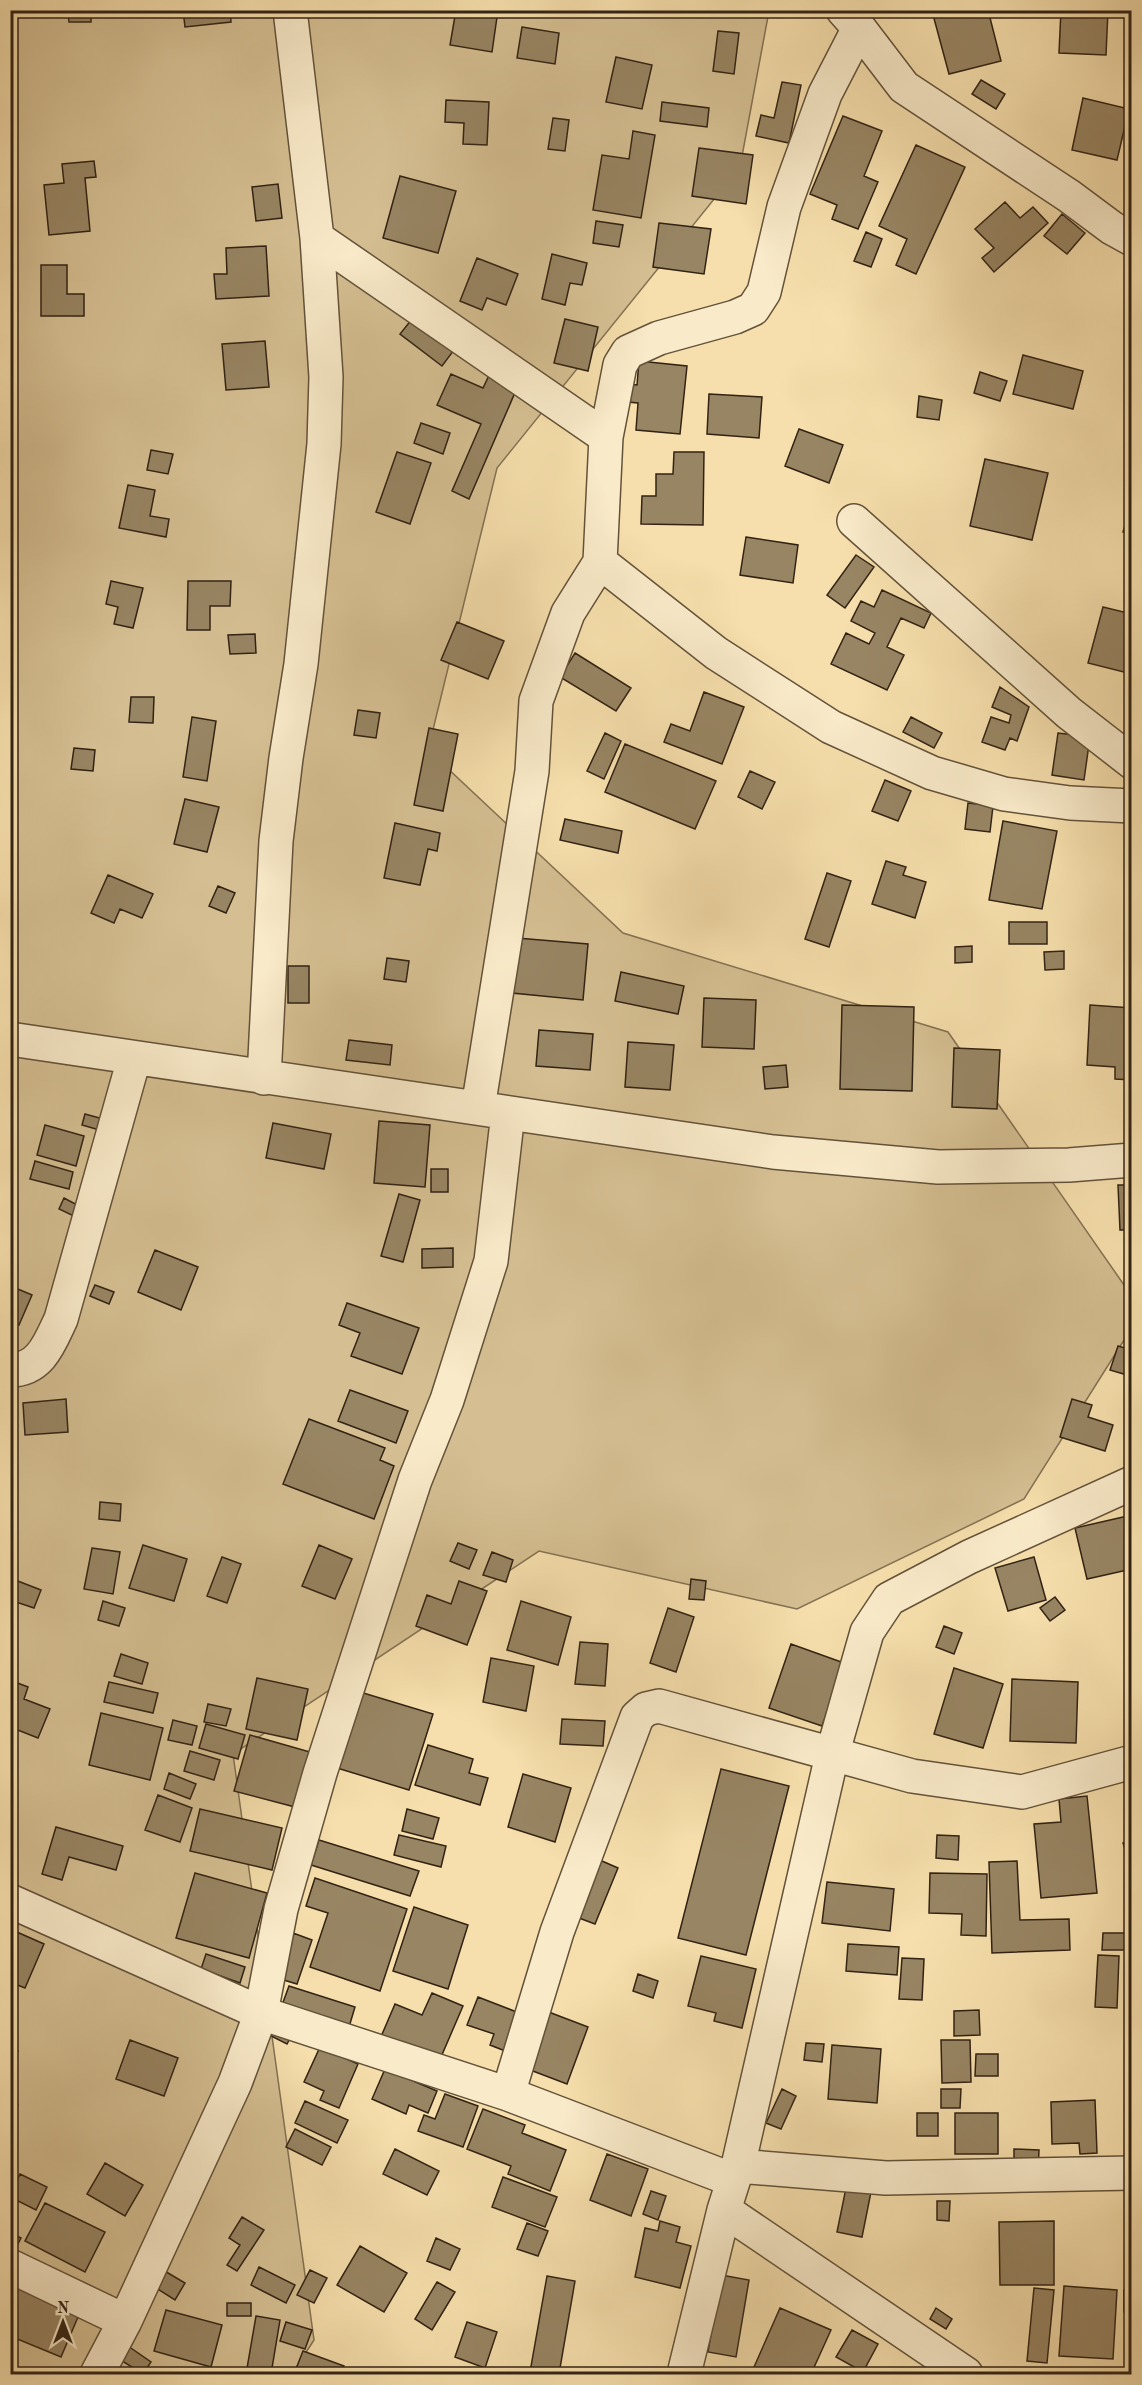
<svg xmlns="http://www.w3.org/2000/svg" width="1142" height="2385" font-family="'Old Standard TT',serif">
<rect width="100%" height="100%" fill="#f6dfac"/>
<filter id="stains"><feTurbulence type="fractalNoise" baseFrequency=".00333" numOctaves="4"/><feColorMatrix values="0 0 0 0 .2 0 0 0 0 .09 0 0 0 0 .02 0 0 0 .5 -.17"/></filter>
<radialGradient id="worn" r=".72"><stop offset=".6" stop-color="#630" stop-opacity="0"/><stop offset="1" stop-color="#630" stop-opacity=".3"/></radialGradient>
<path fill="#d5bf92" stroke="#847153" stroke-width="1.5" d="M11,11H769L740,167L497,468L428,750L623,933L948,1032L1131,1295V1329L1024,1499L797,1609L539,1551L233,1754L314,2340L292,2374H11Z"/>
<path fill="#988563" stroke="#322314" stroke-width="1.5" d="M41,10H91V22H69L68,13H41Z
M183,10H230L231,22L185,27Z
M456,10H498L492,52L450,45Z
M936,10H988L1001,61L949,74L932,11Z
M1061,10H1108L1106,55L1059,53Z
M522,27L559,33L555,64L517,58Z
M718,31L739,33L734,74L713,71Z
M616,57L652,65L642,109L606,102Z
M981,80L1005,94L996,109L972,94Z
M782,82L801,85L789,143L756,136L761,115L774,118Z
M1083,98L1129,109L1117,160L1072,150Z
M446,100L489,102L487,145L463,144L464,123L445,122Z
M662,102L709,108L707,127L660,121Z
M843,116L882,131L864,176L878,182L858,229L832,219L837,205L810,194Z
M553,118L569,120L565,151L548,149Z
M633,131L655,135L641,218L593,210L602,155L629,159Z
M916,145L965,167L916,274L896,265L907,239L879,226Z
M699,148L753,155L746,204L692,196Z
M94,161L96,177L85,178L90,231L49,235L44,185L64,183L62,164Z
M400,176L456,191L438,253L383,238Z
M278,184L282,218L256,221L252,187Z
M1005,202L1020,218L1033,207L1048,223L994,272L982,258L994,248L975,229Z
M1062,214L1085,233L1067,254L1044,236Z
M596,221L623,225L619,247L593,243Z
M659,223L711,229L704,274L653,267Z
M866,232L882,239L871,267L854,261Z
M266,246L269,296L216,299L214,274H227L226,248Z
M552,254L587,263L582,285L570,283L565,305L542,299Z
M477,258L518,274L506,305L487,298L482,310L460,301Z
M41,265H67V294H84V316H41Z
M412,319L454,350L442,366L400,334Z
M565,319L598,327L588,371L554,363Z
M265,341L269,387L226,390L222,344Z
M1023,355L1083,371L1073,409L1013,394Z
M639,361L687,366L680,434L636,430L638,403L616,401L618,383L637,385Z
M492,369L520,381L469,499L452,491L481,424L437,405L451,374L483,388Z
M980,372L1007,381L1000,401L974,393Z
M709,394L762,397L759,438L707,434Z
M919,396L942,400L939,420L917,417Z
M421,423L450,433L443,454L414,443Z
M799,429L843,445L829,483L785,466Z
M151,450L173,454L168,474L147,470Z
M397,452L431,463L410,524L376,512Z
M674,452H704L703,525L641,524L642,496H656V474H673Z
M985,459L1048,473L1032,540L970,526Z
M128,485L155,490L150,516L169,519L166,537L119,528Z
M1132,503V534L1123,532Z
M746,537L798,545L793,583L740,575Z
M856,555L874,567L845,608L827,595Z
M111,581L143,588L133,628L114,624L118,607L106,604Z
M188,581H231L230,606H210V630H187Z
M882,590L931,613L924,628L901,618L887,647L904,655L887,690L831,664L846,633L869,644L875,633L851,621L861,601L874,607Z
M1103,607L1132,614V674L1088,663Z
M457,622L504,641L488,679L441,660Z
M255,634L256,653L230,654L228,635Z
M575,653L631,688L616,711L560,677Z
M1000,687L1029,707L1017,741L1010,738L1005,750L982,742L991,717L1009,723L1011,715L992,707Z
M704,692L744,707L722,764L664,742L671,724L690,731Z
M131,697H154L153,723L129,722Z
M358,710L380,713L376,738L354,735Z
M192,717L216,721L207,781L183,777Z
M911,717L942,733L934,748L903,732Z
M429,728L458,734L443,811L414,805Z
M605,733L621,741L604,779L587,771Z
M1058,733L1090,737L1084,780L1052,775Z
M10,736L16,737L10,771Z
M625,744L716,781L695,829L605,792Z
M74,748L95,750L93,771L71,769Z
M750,771L775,782L762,809L738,797Z
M885,780L911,791L898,821L872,811Z
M185,799L219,807L207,852L174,844Z
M968,803L993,806L990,832L965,829Z
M565,819L622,831L618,853L560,840Z
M1003,821L1057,831L1042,909L989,900Z
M395,823L440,833L437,851L428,849L420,885L384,878Z
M886,861L906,867L903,875L926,882L915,918L872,904Z
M827,873L851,881L829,947L805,939Z
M108,875L153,894L142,918L120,909L114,923L91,913Z
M218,886L235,893L226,913L209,906Z
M1009,922H1047V944H1009Z
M517,938L588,944L583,1000L512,993Z
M972,946V962L955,963V947Z
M1064,951V969L1045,970L1044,952Z
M387,958L409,961L406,982L384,979Z
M288,966H309V1003H288Z
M621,972L684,986L678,1014L615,1001Z
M704,998L756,1000L754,1049L702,1047Z
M842,1005L914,1007L912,1091L840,1089Z
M1090,1005L1132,1008V1080L1115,1079V1067L1087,1065Z
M539,1030L593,1034L590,1070L536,1066Z
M349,1040L392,1045L390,1065L346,1060Z
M628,1042L674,1045L670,1090L625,1087Z
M954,1048L1000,1050L997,1109L952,1107Z
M786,1065L788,1087L765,1089L763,1067Z
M85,1114L107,1120L103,1131L82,1125Z
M379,1121L430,1125L425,1187L374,1183Z
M273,1123L331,1134L324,1169L266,1158Z
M45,1125L84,1136L76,1166L37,1155Z
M35,1161L73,1172L69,1189L30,1179Z
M431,1169H448V1192H431Z
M1118,1185H1132V1230H1120Z
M399,1194L420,1200L403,1262L381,1256Z
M64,1198L83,1208L78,1218L59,1209Z
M453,1248V1267L422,1268V1249Z
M155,1250L198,1267L181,1310L138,1292Z
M95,1285L114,1292L109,1304L90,1296Z
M13,1287L32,1295L19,1325L10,1321V1294Z
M347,1303L419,1328L402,1374L351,1356L360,1333L339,1325Z
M1118,1346L1132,1350V1359L1127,1375L1110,1370Z
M350,1390L408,1411L396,1443L338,1421Z
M66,1399L68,1432L25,1435L23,1403Z
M1072,1399L1092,1405L1088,1417L1113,1425L1105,1451L1060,1437Z
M309,1419L385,1448L380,1460L394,1466L374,1519L283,1484Z
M100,1502L121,1504L120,1521L99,1519Z
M1132,1515V1555L1128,1556L1132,1569L1087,1579L1075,1528Z
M458,1543L477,1550L469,1569L450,1561Z
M143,1545L187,1559L174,1601L129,1588Z
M319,1545L352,1559L335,1599L302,1586Z
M92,1548L120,1552L113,1594L84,1589Z
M492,1552L513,1560L506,1582L483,1575Z
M222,1557L241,1564L227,1603L207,1596Z
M1034,1557L1046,1600L1008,1611L995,1568Z
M10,1578L41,1590L34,1608L10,1600Z
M691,1579L706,1581L704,1600L689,1599Z
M459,1581L487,1591L467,1645L416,1626L427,1595L451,1604Z
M1055,1597L1065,1610L1050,1621L1040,1608Z
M103,1601L125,1608L119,1626L98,1620Z
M521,1601L571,1617L558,1665L507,1650Z
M668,1608L694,1617L676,1672L650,1663Z
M944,1626L962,1633L954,1654L936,1647Z
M580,1642L608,1644L605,1686L575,1684Z
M791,1644L844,1663L822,1726L769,1708Z
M121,1654L148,1663L142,1684L114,1676Z
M491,1658L534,1666L526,1711L483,1702Z
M954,1668L1003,1684L983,1748L934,1734Z
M257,1678L308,1689L297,1740L246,1729Z
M1012,1679L1078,1682L1076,1743L1010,1741Z
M15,1682L28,1687L24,1699L50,1709L38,1738L10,1727V1691Z
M109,1682L158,1693L153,1713L104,1702Z
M360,1692L433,1714L409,1790L337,1768Z
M208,1704L231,1709L226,1726L204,1722Z
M101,1713L163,1728L150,1780L89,1765Z
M562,1719L605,1721L603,1746L560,1744Z
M173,1720L197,1726L192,1745L168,1740Z
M206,1724L245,1735L238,1759L199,1748Z
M250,1735L310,1752L295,1807L234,1791Z
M428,1745L473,1759L469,1773L488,1778L480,1805L415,1785Z
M190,1751L220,1760L214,1780L184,1771Z
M721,1769L789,1786L746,1955L678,1938Z
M169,1773L196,1784L190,1799L164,1789Z
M523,1774L571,1788L555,1842L508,1827Z
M158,1795L192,1808L180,1842L145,1830Z
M1087,1796L1097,1893L1041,1898L1034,1824L1061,1822L1059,1799Z
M200,1809L282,1828L272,1870L190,1851Z
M407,1809L439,1818L433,1839L402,1831Z
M56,1827L123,1846L116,1870L69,1857L62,1880L42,1874Z
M399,1835L446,1846L441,1867L394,1855Z
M937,1835L959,1836L958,1860L936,1858Z
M319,1840L419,1871L410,1896L311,1865Z
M1132,1841V1871L1123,1843Z
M595,1858L618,1868L595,1924L571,1915Z
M1017,1861L1020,1920L1069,1919L1070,1950L992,1953L989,1862Z
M195,1873L267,1893L249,1958L176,1938Z
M930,1873L987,1874L986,1936L961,1935L962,1914L929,1913Z
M315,1878L407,1909L380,1991L310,1967L328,1913L306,1906Z
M827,1882L894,1889L890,1931L822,1923Z
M414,1907L468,1925L448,1989L393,1971Z
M10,1929L44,1944L25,1988L10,1982Z
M293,1933L312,1940L297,1984L277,1978Z
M1103,1933H1129L1128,1950H1102Z
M848,1944L899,1947L897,1975L846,1971Z
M206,1954L245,1967L240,1983L201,1969Z
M1098,1955L1119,1956L1117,2008L1095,2007Z
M701,1956L756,1969L742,2028L714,2021L716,2013L688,2006Z
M902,1958L924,1959L922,2000L899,1999Z
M638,1974L658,1981L653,1998L633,1991Z
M289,1986L355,2007L349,2027L282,2005Z
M432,1993L463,2006L438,2064L380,2039L395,2004L422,2015Z
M478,1997L527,2016L513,2054L490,2045L494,2034L467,2025Z
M979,2010L980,2035L954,2036V2011Z
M546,2011L588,2027L567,2084L525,2068Z
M277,2023L294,2031L287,2044L271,2036Z
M130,2040L178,2058L164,2096L116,2079Z
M941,2040H970L971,2082L942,2083Z
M806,2043L824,2044L822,2062L804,2060Z
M832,2045L881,2049L877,2103L828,2099Z
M320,2047L358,2064L339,2108L320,2100L324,2091L304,2082Z
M10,2048L18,2051L10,2068Z
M976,2054H998V2076H975Z
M385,2069L437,2091L428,2113L409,2105L406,2114L372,2099Z
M782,2089L796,2096L781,2129L766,2123Z
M941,2089H961L960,2108H941Z
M445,2094L478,2106L463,2147L418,2131L424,2115L435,2119Z
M1095,2100L1097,2153L1080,2154L1079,2143L1052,2144L1051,2102Z
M10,2101L18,2105L10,2117Z
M305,2101L348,2120L337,2143L295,2123Z
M483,2109L525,2125L522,2133L566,2150L550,2191L508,2174L511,2166L467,2149Z
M917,2113H938V2136H917Z
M955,2113H998V2154H955Z
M295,2129L331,2147L322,2165L286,2147Z
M395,2149L439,2171L427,2195L383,2174Z
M1014,2149L1039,2150L1038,2173L1014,2172Z
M607,2154L648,2169L631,2216L590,2200Z
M105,2163L143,2185L125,2216L87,2194Z
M20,2174L47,2187L36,2210L10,2197Z
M503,2177L557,2197L545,2227L492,2207Z
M846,2188L871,2192L862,2237L837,2232Z
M651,2191L666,2196L658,2220L643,2214Z
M937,2201H950L949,2221L937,2220Z
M45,2203L105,2232L85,2272L25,2241Z
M242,2217L264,2230L237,2271L227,2265L240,2245L229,2238Z
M660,2221L680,2227L676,2242L691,2246L680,2288L635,2277L645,2228L658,2231Z
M1054,2221V2285H1000L999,2222Z
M527,2223L548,2231L538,2256L517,2249Z
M10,2232L21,2238L11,2257H10Z
M436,2238L460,2249L450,2270L427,2261Z
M360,2246L407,2273L384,2312L337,2285Z
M259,2267L295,2285L286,2303L251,2285Z
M163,2270L185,2283L175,2300L153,2286Z
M310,2270L327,2278L314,2303L297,2295Z
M721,2275L749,2280L736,2357L708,2352Z
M547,2276L575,2281L559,2374L530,2372Z
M437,2282L455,2292L432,2330L415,2319Z
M18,2285L81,2310L61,2357L10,2336V2304Z
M1064,2286L1117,2290L1113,2359L1059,2356Z
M1034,2288L1054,2290L1047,2363L1027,2361Z
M1124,2290L1132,2291V2312H1124Z
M227,2303H251V2316H227Z
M780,2308L831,2330L811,2374H751Z
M936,2308L952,2319L946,2329L930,2319Z
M166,2310L222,2325L211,2367L154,2351Z
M256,2316L280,2320L271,2374H246Z
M286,2322L312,2330L305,2349L280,2341Z
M467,2322L497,2332L485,2368L455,2357Z
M852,2330L878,2344L863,2372L836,2357Z
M128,2346L151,2362L143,2374L119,2359Z
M303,2351L344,2366L341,2374H294Z"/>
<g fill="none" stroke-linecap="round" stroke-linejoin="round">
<g stroke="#63523a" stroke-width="36">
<path id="street" d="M843,10L859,28L904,87L1069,196L1112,228L1132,239
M317,238L606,437
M854,521L1069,713L1132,762
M600,562L716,653L831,727L932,773L1004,794L1070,803L1132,806
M10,1039L773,1152L938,1167L1069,1165L1132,1160
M264,1078L276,841L286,758L301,664L324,444L326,377L317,238L290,10
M478,1108L532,771L536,701L568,613L600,562L606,437L620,365L628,352L659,338L735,317L753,309L764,292L784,207L825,94L859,28
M10,1370C41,1370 50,1342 61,1319L134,1059
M10,1901L261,2013L508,2094L733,2180
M508,2094L557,1932L637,1717L646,1709L659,1706L912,1776L1022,1792L1132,1762
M738,2166L886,2178L1132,2173
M724,2210L966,2374
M10,2266L125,2321
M97,2374L125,2321L235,2083L261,2013L281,1909L320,1773L415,1480L447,1400L491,1261L508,1113
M684,2374L724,2210L738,2166L832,1755L867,1632L889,1599L969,1557L1132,1483"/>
</g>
<use href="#street" stroke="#f9eac9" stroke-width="33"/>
</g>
<rect width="1142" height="2385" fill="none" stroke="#f6dfac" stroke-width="36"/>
<rect x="12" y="12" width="1118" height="2361" fill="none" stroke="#322314" stroke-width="3"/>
<rect x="18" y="18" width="1106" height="2349" fill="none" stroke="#322314" stroke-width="1.5"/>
<g transform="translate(63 2322)" stroke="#f9eac9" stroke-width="4.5" paint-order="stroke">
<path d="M0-4.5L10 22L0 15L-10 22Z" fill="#322314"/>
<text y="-9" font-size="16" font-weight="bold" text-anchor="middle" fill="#322314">N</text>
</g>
<rect width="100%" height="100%" filter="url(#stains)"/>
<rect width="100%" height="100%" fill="url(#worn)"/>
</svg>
